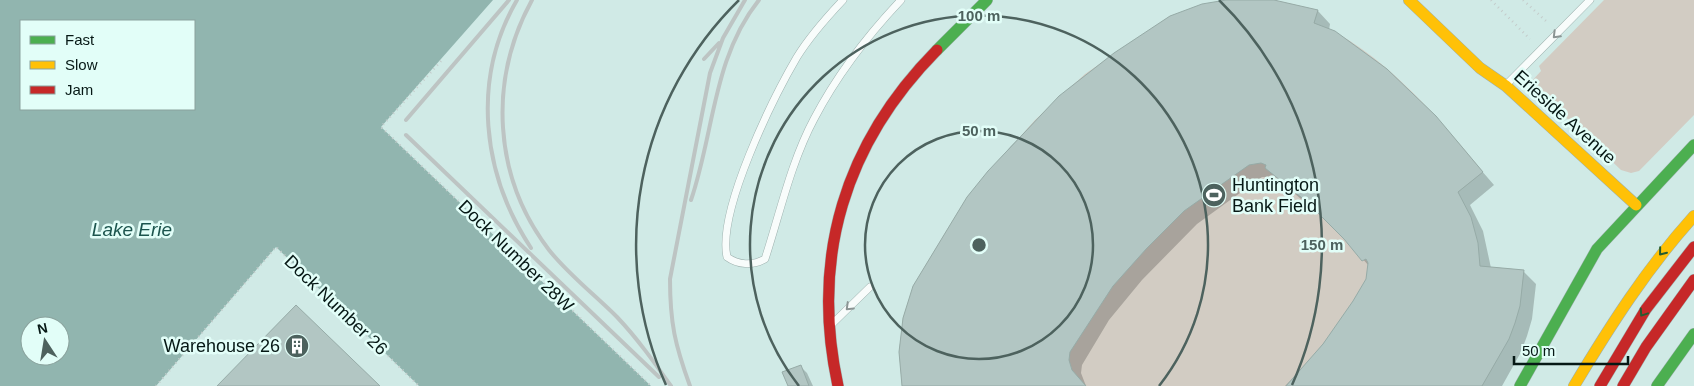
<svg xmlns="http://www.w3.org/2000/svg" width="1694" height="386" font-family="Arial,sans-serif">
<rect width="100%" height="100%" fill="#d0eae6"/>
<path fill="#d2ccc3" d="M1274,0L1318,10L1314,23C1379,47 1440,119 1483,172L1458,192L1480,266L1524,270C1520,317 1506,346 1482,386H902L899,352L903,318L913,286L967,197L1035,120L1085,74L1170,16Z
M1604,0H1694V115L1639,171L1631,173L1621,170L1530,83L1541,71L1539,66Z"/>
<path fill="#91b5af" fill-rule="evenodd" d="M0,0H493L381,127L651,386H419L276,247L156,386H0ZM21,21H194V109H21ZM30,326H60V356H30Z"/>
<path fill="#0003" d="M1234,0H1251L1318,11L1330,24L1329,30L1435,117L1494,185L1470,205L1483,231L1491,268L1523,271L1536,284L1532,319L1527,336L1521,352L1502,386H1285L1307,364L1339,324L1367,280L1369,266L1334,227L1275,177H1262L1197,224L1142,280L1109,320L1082,365L1081,373L1086,386H903L968,198L1011,146L1060,97Z
M800,366L807,373L813,386H789Z"/>
<path fill="#b2c6c3" stroke="#96aba7" d="M1226,0H1274L1318,10L1314,23L1335,31L1387,69L1436,116L1483,172L1458,192L1471,217L1478,243L1480,266L1524,270L1520,306L1515,323L1509,339L1482,386H1286L1323,344L1353,301L1366,279L1368,263L1366,259L1362,261L1344,239L1307,202L1265,168L1266,165L1261,163L1249,165L1184,211L1147,248L1113,286L1070,352L1069,360L1072,370L1086,386H902L899,352L903,318L913,286L967,197L988,171L1059,96L1114,53L1170,16L1202,4Z
M296,305L380,386H217Z
M801,365L809,386H788L782,372Z"/>
<g fill="none" stroke-linecap="round" stroke-linejoin="round">
<g stroke="#9db1ae" stroke-width="8">
<path id="lane" d="M843,0C826,18 810,36 797,57C773,98 717,211 727,257C738,265 752,266 765,259C780,213 791,162 814,119C837,75 867,36 901,0
M1506,85L1590,0
M831,325L870,287"/>
</g>
<g stroke="#9db1ae" stroke-width="12">
<path id="fast" d="M937,50L987,0
M1520,386L1597,249L1694,145
M1657,386L1694,334"/>
</g>
<g stroke="#9db1ae" stroke-width="12">
<path id="slow" d="M1409,0L1480,68L1506,86L1636,205
M1574,386C1610,326 1647,268 1694,216"/>
</g>
<g stroke="#9db1ae" stroke-width="12">
<path id="jam" d="M838,386C810,257 845,143 937,50
M1600,386L1646,309L1694,247
M1623,386L1646,347L1694,280"/>
</g>
<path stroke="#c4cccb" stroke-width="2.5" stroke-dasharray="1 4" stroke-linecap="butt" d="M1491,0L1530,39
M1523,0L1547,22
M441,61L381,127L651,386
M156,386L276,247L419,386"/>
<use href="#lane" stroke="#f8fcfb" stroke-width="7"/>
<use href="#fast" stroke="#4caf50" stroke-width="11"/>
<use href="#slow" stroke="#ffc107" stroke-width="11"/>
<use href="#jam" stroke="#c62828" stroke-width="11"/>
<path stroke="#bdc4c3" stroke-width="4" d="M517,0C471,79 482,174 531,248
M532,0C488,80 493,177 549,250C569,275 595,295 617,317C637,338 654,362 671,386
M704,59L719,43
M406,120L509,0
M406,135L659,377
M691,200C714,133 713,57 759,0
M690,386C675,345 670,323 670,279L710,73L723,38L745,0"/>
</g>
<defs><path id="oneway-chevron" d="M-2-3.5L2.5 0L-2 3.5" fill="none" stroke-width="1.6" stroke-linecap="round" stroke-linejoin="round" transform="scale(1.25)"/></defs>
<g stroke="#8b9594">
<use href="#oneway-chevron" transform="translate(1556 35) rotate(135)"/>
<use href="#oneway-chevron" transform="translate(849 307) rotate(136)"/>
</g>
<g stroke="#265c30">
<use href="#oneway-chevron" transform="translate(1662 252) rotate(129)"/>
<use href="#oneway-chevron" transform="translate(1643 313) rotate(124)"/>
</g>
<g fill="none" stroke="#4d625e" stroke-width="2.5">
<circle cx="979" cy="245" r="114"/>
<path d="M799 386A229 229 0 1 1 1159 386"/>
<path d="M666 385A343 343 0 0 1 739 0M1219 0A343 343 0 0 1 1292 385"/>
</g>
<defs>
<g id="stadium-disc" transform="scale(1.25)"><circle r="9.5" fill="#4d625e" stroke="#e2fef8"/><path d="M0-5a6.5 5 0 1 0 0 10a6.5 5 0 1 0 0-10ZM-3.5-1.8h7v3.6h-7Z" fill="#fff"/></g>
<g id="building-disc" transform="scale(1.25)"><circle r="9.5" fill="#4d625e" stroke="#e2fef8"/><path d="M-4-6H4V6H1V3H-1V6H-4ZM-2.5-4.3h1.7v1.8h-1.7ZM.8-4.3h1.7v1.8H.8ZM-2.5-1h1.7V.8h-1.7ZM.8-1h1.7V.8H.8Z" fill="#fff"/></g>
</defs>
<g fill-rule="evenodd">
<use href="#stadium-disc" x="1214" y="195"/>
<use href="#building-disc" x="297" y="346"/>
</g>
<g text-anchor="middle" dominant-baseline="central" stroke-width="5" stroke-linejoin="round" paint-order="stroke">
<g font-size="18" fill="#061815" stroke="#e2fef8">
<text transform="translate(1565 117) rotate(42)">Erieside Avenue</text>
<text transform="translate(516 256) rotate(44)">Dock Number 28W</text>
<text transform="translate(336 305) rotate(44)">Dock Number 26</text>
</g>
<g font-size="18" fill="#061815" stroke="#e2fef8" text-anchor="start">
<text x="1232" y="185">Huntington<tspan x="1232" dy="21">Bank Field</tspan></text>
<text x="280" y="346" text-anchor="end">Warehouse 26</text>
</g>
<g font-size="19" font-style="italic" fill="#1c554e" stroke="#e2fef8">
<text x="132" y="229">Lake Erie</text>
</g>
</g>
<circle cx="979" cy="245" r="8" fill="#4d625e" stroke="#e2fef8" stroke-width="2.5"/>
<g font-size="15" text-anchor="middle" font-weight="bold" fill="#4d625e" stroke="#e2fef8" stroke-width="5" stroke-linejoin="round" paint-order="stroke">
<text x="979" y="21">100 m</text>
<text x="979" y="136">50 m</text>
<text x="1322" y="250">150 m</text>
</g>
<rect x="20" y="20" width="175" height="90" fill="#e2fef8" stroke="#8aa29d"/>
<rect x="30" y="36" width="25" height="8" fill="#4caf50" stroke="#8aa29d"/>
<text x="65" y="45" font-size="15" fill="#061815">Fast</text>
<rect x="30" y="61" width="25" height="8" fill="#ffc107" stroke="#8aa29d"/>
<text x="65" y="70" font-size="15" fill="#061815">Slow</text>
<rect x="30" y="86" width="25" height="8" fill="#c62828" stroke="#8aa29d"/>
<text x="65" y="95" font-size="15" fill="#061815">Jam</text>
<g transform="translate(45 341) rotate(348)"><circle r="24" fill="#e2fef8" stroke="#8aa29d"/>
<path d="M0-4L9 19L0 12L-9 19Z" fill="#4d625e"/>
<text y="-8" font-size="14" font-weight="bold" text-anchor="middle" fill="#061815">N</text>
</g>
<path d="M1514 356v8h114v-8" fill="none" stroke="#061815" stroke-width="2.5"/>
<text x="1522" y="356" font-size="15" fill="#061815" stroke="#e2fef8" stroke-width="4" paint-order="stroke">50 m</text>
</svg>
